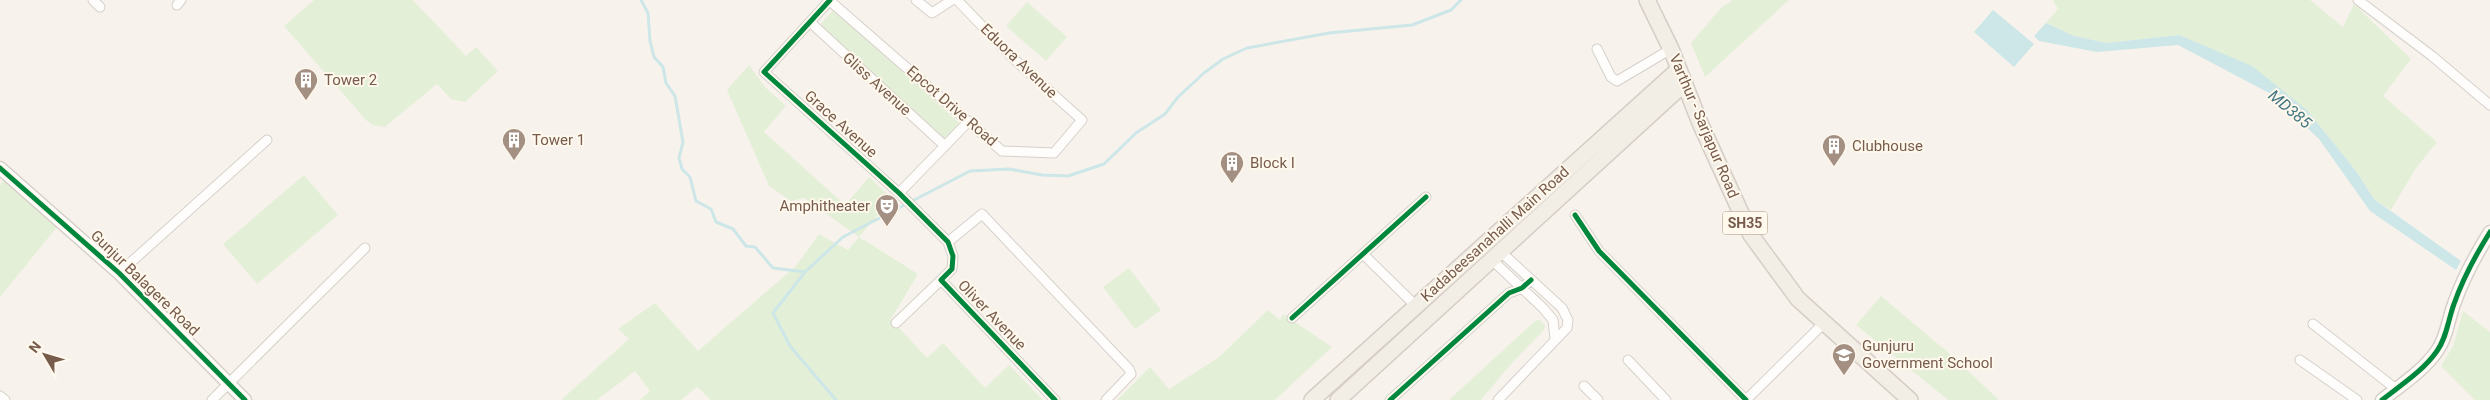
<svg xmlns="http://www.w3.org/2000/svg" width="2490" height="400" font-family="Roboto,sans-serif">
<rect width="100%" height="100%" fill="#f7f3ec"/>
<path fill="#e4efd7" d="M314,0H413L466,56L476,47L498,71L465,102L451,99L437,84L385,127L373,125L366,120L284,26Z
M1732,0H1789L1705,77L1691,43L1721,8Z
M2053,0H2310L2343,27L2354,4L2411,59L2383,96L2437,142L2416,168L2391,210L2374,199L2356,171L2307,110L2179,35L2107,43L2074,36L2046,23L2058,9Z
M1027,2L1067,37L1046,61L1006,26Z
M834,9L959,123L945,139L820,25Z
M749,65L765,87L786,106L764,132L845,205L869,177L892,198L859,237L918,274L891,319L927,358L943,343L985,388L1009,365L1043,400H711L697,387L681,400H640L650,391L635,371L597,400H561L629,339L618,329L655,303L698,351L796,266L819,234L848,250L859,237L804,198L791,201L769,186L727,90Z
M304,175L338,215L257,284L223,244Z
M4,180L57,227L0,297V185Z
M1129,268L1161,310L1135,329L1103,287Z
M1881,296L1951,355L1999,400H1948L1856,325Z
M1268,310L1280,320L1283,314L1332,347L1275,400H1117L1150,367L1169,389L1218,358Z
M2463,311L2490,332V400H2475L2441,366L2453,346Z
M1540,320L1545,325L1544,330L1511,364L1481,400H1449L1535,321Z"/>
<path fill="#cde6e8" d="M1993,10L2034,44L2014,67L1974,32Z
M2046,23L2074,36L2107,43L2179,35L2252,66L2307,110L2356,171L2374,199L2461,261L2456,270L2370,211L2319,139L2271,94L2178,45L2097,52L2039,41L2034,36Z"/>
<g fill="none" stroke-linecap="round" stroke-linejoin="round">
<path stroke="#cde6e8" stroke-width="3" d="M641,0L648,13L650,41L654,57L663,67L666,83L675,96L683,142L679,158L682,169L690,177L696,201L711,209L716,222L733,229L746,246L755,247L773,268L805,272L843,237L970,171L1009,169L1042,175L1068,176L1104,164L1136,133L1165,114L1178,97L1204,73L1223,59L1247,48L1329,33L1412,25L1451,10L1461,0
M805,272L773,313L790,346L836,400"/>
<g stroke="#d6d0ca" stroke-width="11">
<path id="street" d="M93,0L100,7
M829,0L1002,151L1054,153L1082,120L1015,60L957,0
M830,0L764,72L899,193L948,242L953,256L952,269L941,280L1055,400
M916,0L932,13L952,0
M2358,0L2432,56L2490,105
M177,5L181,0
M810,22L945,146
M1597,49L1611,77L1617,81L1671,49
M899,193L969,121
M1575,215L1599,251L1746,400
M948,242L982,214L1129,369L1131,374L1106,400
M1363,254L1415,305
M1492,260L1543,308L1553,320L1555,339
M119,273L267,140
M1292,318L1426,197
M896,323L941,280
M2313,324L2396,389
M1628,360L1666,400
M2300,360L2357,400
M1584,386L1598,400
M0,396L5,400
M212,400L365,248
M1390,400L1509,293L1522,288L1531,280
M1498,400L1567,328L1568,320L1562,308L1501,252
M1746,400L1824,323"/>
</g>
<g stroke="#d7d0c8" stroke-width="15">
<path id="secondary" d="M0,168L119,273L245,400
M2382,400C2401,385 2423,371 2437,351C2447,337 2448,320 2454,304C2463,278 2475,256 2490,232"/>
</g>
<g stroke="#d6cdc6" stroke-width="18">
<path id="primary" d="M1647,0L1671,49L1700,123L1751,235L1798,299L1910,400
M1312,400L1679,69
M1338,400L1685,83"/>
</g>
<use href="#street" stroke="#fefdfc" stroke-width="9"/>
<use href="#secondary" stroke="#fefdfc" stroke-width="12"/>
<use href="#primary" stroke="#f2eee6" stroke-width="15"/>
<g stroke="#fff8ed" stroke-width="8">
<path id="cycleway" d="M830,0L764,72L899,193L948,242L953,256L952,269L941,280L1055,400
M0,168L119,273L245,400
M1575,215L1599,251L1746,400
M1292,318L1426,197
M1390,400L1509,293L1522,288L1531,280
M2382,400C2401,385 2423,371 2437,351C2447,337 2448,320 2454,304C2463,278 2475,256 2490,232"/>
</g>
<use href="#cycleway" stroke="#00873e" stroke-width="5"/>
</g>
<defs>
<g id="building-pin" transform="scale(1.25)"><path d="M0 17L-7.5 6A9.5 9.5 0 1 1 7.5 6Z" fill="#a49083" stroke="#fff8ed"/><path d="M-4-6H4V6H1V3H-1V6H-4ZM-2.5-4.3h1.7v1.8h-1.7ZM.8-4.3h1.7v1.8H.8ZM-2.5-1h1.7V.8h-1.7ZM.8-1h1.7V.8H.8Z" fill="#fff"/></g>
<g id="theatre-pin" transform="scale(1.25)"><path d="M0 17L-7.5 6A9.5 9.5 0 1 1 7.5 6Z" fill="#a49083" stroke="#fff8ed"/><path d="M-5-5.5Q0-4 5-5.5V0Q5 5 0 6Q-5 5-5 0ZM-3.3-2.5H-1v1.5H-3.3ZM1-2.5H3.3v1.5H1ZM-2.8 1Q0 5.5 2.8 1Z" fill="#fff"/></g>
<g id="school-pin" transform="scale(1.25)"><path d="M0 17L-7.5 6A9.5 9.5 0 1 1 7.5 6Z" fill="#a49083" stroke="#fff8ed"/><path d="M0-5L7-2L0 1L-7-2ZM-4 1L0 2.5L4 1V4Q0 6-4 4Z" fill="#fff"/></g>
</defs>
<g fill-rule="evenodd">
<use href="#building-pin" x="306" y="80"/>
<use href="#building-pin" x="514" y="140"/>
<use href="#building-pin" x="1834" y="146"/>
<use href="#building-pin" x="1232" y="163"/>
<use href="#theatre-pin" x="887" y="206"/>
<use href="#school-pin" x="1844" y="355"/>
</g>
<g text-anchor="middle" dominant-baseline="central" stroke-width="4" stroke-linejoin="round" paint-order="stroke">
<rect fill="#fff8ed" stroke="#a08a7c" stroke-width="1" x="1722.5" y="211.5" width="45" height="23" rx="4"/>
<g font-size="14" font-weight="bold" fill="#775b4b">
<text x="1745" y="223">SH35</text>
</g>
<g font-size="15" fill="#775b4b" stroke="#fff8ed">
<text transform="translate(1019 61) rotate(44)">Eduora Avenue</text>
<text transform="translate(877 84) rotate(42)">Gliss Avenue</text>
<text transform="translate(952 106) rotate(41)">Epcot Drive Road</text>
<text transform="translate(841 124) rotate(42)">Grace Avenue</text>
<text transform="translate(1704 126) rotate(67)">Varthur - Sarjapur Road</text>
<text transform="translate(1495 234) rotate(-42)">Kadabeesanahalli Main Road</text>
<text transform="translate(145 283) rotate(44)">Gunjur Balagere Road</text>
<text transform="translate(992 315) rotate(46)">Oliver Avenue</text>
</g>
<g font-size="15" fill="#775b4b" stroke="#fff8ed" text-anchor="start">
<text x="324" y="80">Tower 2</text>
<text x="532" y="140">Tower 1</text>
<text x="1852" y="146">Clubhouse</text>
<text x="1250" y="163">Block I</text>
<text x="870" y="206" text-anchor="end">Amphitheater</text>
<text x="1862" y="346">Gunjuru<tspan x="1862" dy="17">Government School</tspan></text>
</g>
<g font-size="16" font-style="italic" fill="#417783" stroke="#fff8ed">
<text transform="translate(2290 109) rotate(40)">MD385</text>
</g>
</g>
<g transform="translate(45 355) rotate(308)" stroke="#fff8ed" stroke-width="4" paint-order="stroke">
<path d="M0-4L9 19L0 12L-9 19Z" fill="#775b4b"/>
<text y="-8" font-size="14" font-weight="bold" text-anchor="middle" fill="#775b4b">N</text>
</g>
</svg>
